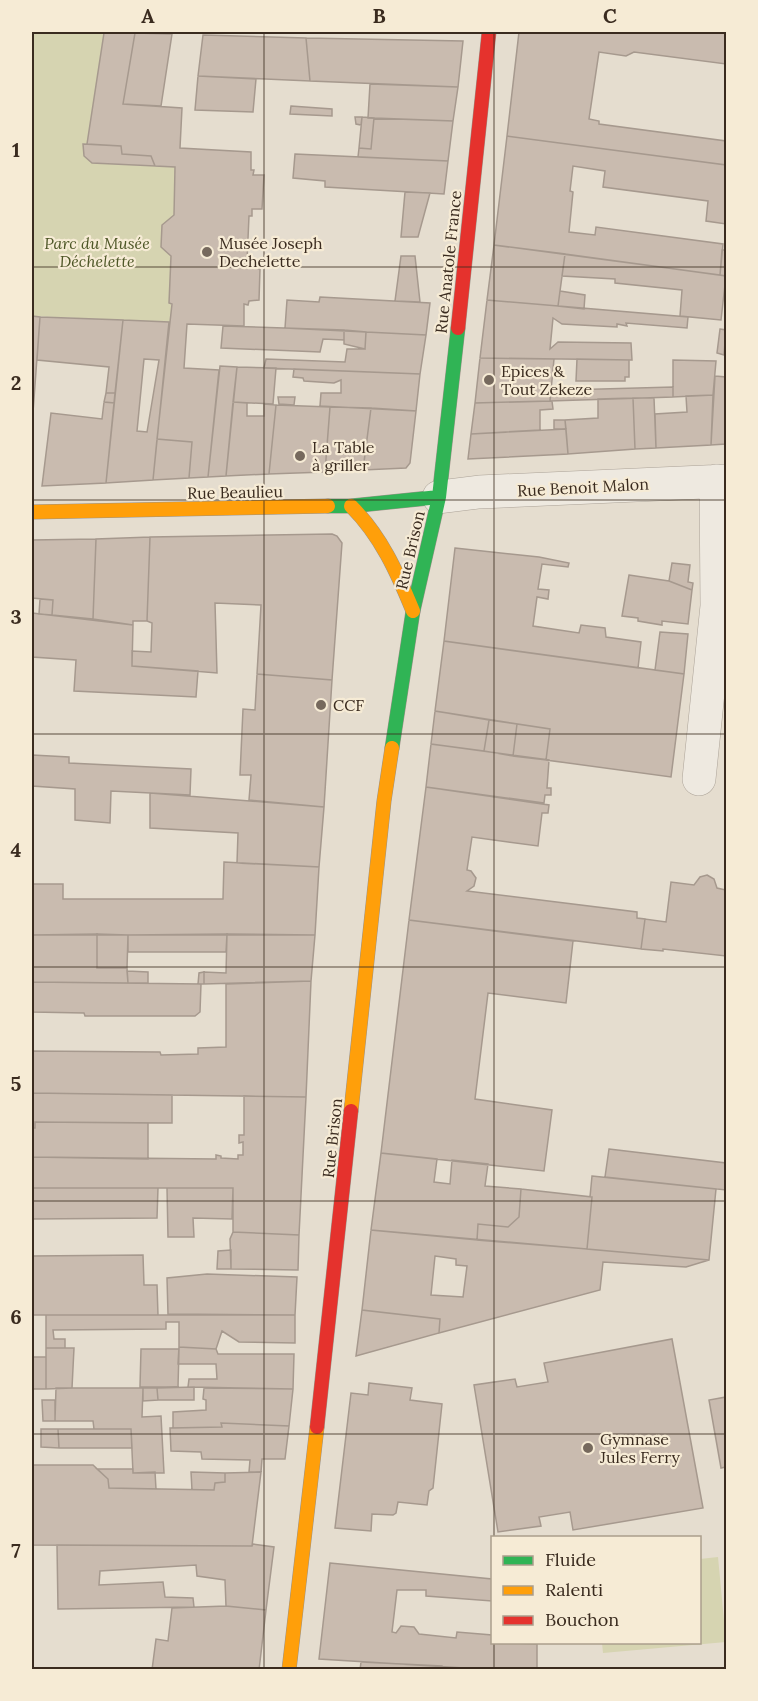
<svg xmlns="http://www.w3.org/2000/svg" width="758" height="1701" font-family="Lora,serif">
<rect width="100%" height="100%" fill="#e5ddcf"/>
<path fill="#d6d4b1" d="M32,32L104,33L87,144H83L84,156L93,163L175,167L174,215L162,226V247L171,256V322L32,316Z
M718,1557L726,1642L603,1653L602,1643L700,1642V1559Z"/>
<path fill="#c9bbaf" stroke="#a6998e" stroke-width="1.5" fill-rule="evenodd" d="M519,32H726V64L634,52L626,56L599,52L589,119L599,121V124L726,141V165L507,136Z
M104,33H135L123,104L182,108L180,148L251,152V170H254L253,175H264L262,209H252V216H249L247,261L250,260L251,267L260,269L259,300L249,301L248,305L244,304V326L187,324L184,368L219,370L208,477L189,478L192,442L157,439L172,304L169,303L171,256L161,247L162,225L174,215L175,167L155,166L151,156L122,154L121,146L87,144Z
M135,33L172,34L161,106L123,104Z
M203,35L306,38L310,81L198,76Z
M306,38L463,41L458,87L310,81Z
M198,76L256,79L253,112L195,110Z
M370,84L458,87L453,121L368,118Z
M291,106L332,109V116L290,114Z
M355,117H362L361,125L356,124Z
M362,117L374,118L371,149L359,148Z
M374,118L453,121L448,161L358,157L359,148L371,149Z
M507,136L726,165V224L706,221L708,201L603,187L605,171L573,166L570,191L573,192L569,232L595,235L596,227L723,244L720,275L494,245Z
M83,144L121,146L122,154L151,156L155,166L92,163L84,156Z
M295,154L448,161L444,194L325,187V181L293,178Z
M405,192L430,193L418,237H401Z
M494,245L565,254L558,306L487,300Z
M722,250H726V276L720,275Z
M565,254L726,276L721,320L680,316L682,290L615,283V279L562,276Z
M401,256H415L420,302L395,301Z
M560,291L585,295L584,309L558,306Z
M320,297L430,303L426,335L285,328L287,300L319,302Z
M487,300L688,317L687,328L626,323L627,326L617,324V327L562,324L553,318L550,349L558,342L631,343L632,360L480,358Z
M32,316L40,317L33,412L32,411Z
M40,317L123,320L115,393H106L109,367L37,360Z
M123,320L169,322L153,480L106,483ZM144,359L159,360L147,432L137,431Z
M223,326L344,330V340L323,339L320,352L221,348Z
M720,329L726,330L724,355L717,353Z
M344,330L366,332L365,349L344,344Z
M366,332L426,335L420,374L264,368L266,359L345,362L347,349H365Z
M480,358L554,359L550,401L475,403Z
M577,359L629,360V377H625V381H576Z
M673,360L716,361L713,395L673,397Z
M220,366L237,367L226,476L208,477Z
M237,367L276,368L273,404L233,402Z
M294,369L420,374L416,411L320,406L321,393H341V380L334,383L304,381L303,378L293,377Z
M715,376L726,377V444L711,445Z
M673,387V397L550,401L551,388H564L565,390Z
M106,393H115L114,403L104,402Z
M713,395L711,445L656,448L655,414L687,412L686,396Z
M278,397H295L294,405L279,404Z
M633,398H654L656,448L635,449Z
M633,398L635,449L568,454L565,420L598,418V399Z
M552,401L553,409L540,410V430L471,434L475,403Z
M104,402L114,403L106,483L42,486L51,413L102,419Z
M233,402L247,403V416H264V404L276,405L269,474L226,476Z
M276,405L330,407L325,472L269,474Z
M330,407L371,408L363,470L325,472Z
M371,408L416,411L410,463L406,468L363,470Z
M554,420H565L566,429H554Z
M566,429L568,454L468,459L471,434Z
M157,439L192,442L189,478L153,480Z
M332,534L337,536L342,543L332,680L257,674L261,605L215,603L217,673L132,666V651L151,652L152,623L147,621L150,537Z
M150,537L147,621H133V625L93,619L96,539Z
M96,539L93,619L52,615L53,600L32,598V540Z
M455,548L539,557L569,563L568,567L542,564L538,589L549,590L548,599L537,597L533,626L579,633L581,625L605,628L606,637L641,642L638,668L444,641Z
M672,563L690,565L688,582L693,583L692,590L669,581Z
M629,575L669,581L692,590L688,624L662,621V625L638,621V618L622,616Z
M40,599L53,600L52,615L39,614Z
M32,613L133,625L132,666L198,671L196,697L74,691L76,660L32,657Z
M660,632L688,634L684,674L655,670Z
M444,641L684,674L671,777L546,760L550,729L435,711Z
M257,674L332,680L324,807L249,800L251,775H240L243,709L255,710Z
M435,711L489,720L484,751L431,744Z
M489,720L517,724L513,756L484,751Z
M517,724L550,729L546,760L513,756Z
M431,744L549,760L547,788H551V795H545L544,803L426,787Z
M32,755L69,757V763L191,769L190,795L111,791L110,823L75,820V789L32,786Z
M426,787L549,805L548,813H542L538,846L472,837L467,870L471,871L476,878L474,886L467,891L637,912V918L645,919L641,949L409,920Z
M150,793L324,807L319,867L237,863L238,833L150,828Z
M224,862L319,867L315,935H32V884H63V899H223Z
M707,875L714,879L717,888L726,890V956L663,949V951L641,949L645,919L666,922L671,882L694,885L700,877Z
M409,920L573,941L566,1003L488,993L475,1099L552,1110L544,1171L381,1153Z
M97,934V968H127L128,983L32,982V935Z
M97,934L128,935L127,968H97Z
M227,934L226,952H128V935Z
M227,934L315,935L311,981L204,984V972L226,973Z
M127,971L148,972V983H128Z
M204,972V984H198L199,973Z
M311,981L306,1097L32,1093V1051L160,1052L161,1055L198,1054V1048L226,1047V984Z
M32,982L201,984L200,1012L195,1016H85L84,1013L32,1012Z
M32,1093L172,1095V1123L35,1122V1128H32Z
M244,1096L306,1097L299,1235L233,1232V1188H32V1157L216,1159V1155L221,1156V1158L238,1159V1155H243V1142L239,1143V1135H244Z
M35,1122L148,1123V1159L32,1157V1128H35Z
M609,1149L726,1163V1190L605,1177Z
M381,1153L437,1159L434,1182L450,1184L452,1160L488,1164L485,1186L521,1189L519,1217L508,1227L478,1224L477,1240L371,1230Z
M592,1176L716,1189L709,1260L587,1249L592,1197H590Z
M32,1188H158L157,1218L32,1219Z
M167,1188H233L232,1219L193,1218L194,1237H168Z
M521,1189L592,1197L587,1249L477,1240L478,1224L508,1227L519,1217Z
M371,1230L587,1249L709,1260L686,1267L603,1262L600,1290L439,1333L440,1319L362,1310ZM435,1256L456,1259V1265L467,1266L463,1297L431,1295Z
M233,1232L299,1235L298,1270L231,1269L230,1239Z
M231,1250V1269H217L218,1251Z
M143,1255L144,1285H157L158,1315H32V1256Z
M207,1274L297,1277L295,1315L168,1314L167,1278Z
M362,1310L440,1319L439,1333L356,1356Z
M46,1315H295V1343L239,1342L222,1331L216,1349L179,1347V1322H166V1329L53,1330L54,1339H65V1348H46Z
M672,1339L703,1508L573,1530L570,1512L539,1517L541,1526L498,1532L474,1385L515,1379L517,1387L548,1382L544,1363Z
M179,1347L216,1349L218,1354H294L293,1389L188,1387L189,1379H217L216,1364H178Z
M46,1348H74L72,1388L46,1389Z
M141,1349H179L178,1387H140Z
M32,1357H46V1389H32Z
M369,1383L412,1388L410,1400L442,1404L433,1488L429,1491L427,1505L398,1502L396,1513L393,1515L372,1514L371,1531L335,1528L351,1393L368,1395Z
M194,1387V1400H158L157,1388Z
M56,1388H143L142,1417L161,1416L164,1473H133L131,1429H94L93,1421H55Z
M143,1388H157L158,1400L143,1401Z
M204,1388L293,1389L289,1426L221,1423L222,1427L173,1428V1412L206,1410V1400L203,1399Z
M726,1397V1467L721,1468L709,1400Z
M42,1400H55V1421H43Z
M221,1423L289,1426L285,1459H262L261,1472H249L250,1460L202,1459L201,1452L171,1451L170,1428L222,1427Z
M41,1429H58L59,1448L41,1447Z
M58,1429H131L132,1448H59Z
M32,1465H93L108,1479L109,1488L214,1490L215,1483L225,1482V1473L261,1472L252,1546L32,1545Z
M97,1469H133V1473L155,1472L156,1489L109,1488L108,1479Z
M191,1472L225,1473V1482L215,1483L214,1490H192Z
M253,1544L274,1547L266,1610L226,1606L225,1580L197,1576L196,1565L100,1571L99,1585L163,1582L165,1597L193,1598L194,1607L58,1609L57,1545L252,1546Z
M330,1563L492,1579V1601L426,1596V1590H397L392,1632L396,1633L401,1626L414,1627L419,1634L456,1638L457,1632L492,1635V1642L537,1644V1670H497L319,1659Z
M226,1606L266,1610L259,1670H152L156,1639L168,1641L172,1608Z
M361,1662L442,1666V1670H360Z"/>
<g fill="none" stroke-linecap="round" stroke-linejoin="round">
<g stroke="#aba297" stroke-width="34">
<path id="street" d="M439,497L479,492L726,481
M699,779L717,606L716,481"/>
</g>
<g stroke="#9a9288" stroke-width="15">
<path id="fast" d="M328,506H351L439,497
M392,748L413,611L439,497L458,328"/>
</g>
<g stroke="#9a9288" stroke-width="15">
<path id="slow" d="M351,506C381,536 397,572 413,611
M32,512L328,506
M351,1111L384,801L392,748
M289,1670L317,1427"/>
</g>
<g stroke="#9a9288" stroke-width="15">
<path id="jam" d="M458,328L489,32
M317,1427L351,1111"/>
</g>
<use href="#street" stroke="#eee9e0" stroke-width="33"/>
<use href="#fast" stroke="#30b455" stroke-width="14"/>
<use href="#slow" stroke="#ff9f0a" stroke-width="14"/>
<use href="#jam" stroke="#e5322d" stroke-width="14"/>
</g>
<path fill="none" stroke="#3a2b1f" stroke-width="1.5" stroke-opacity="0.55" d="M264,32V1670M494,32V1538M32,267H726M32,500H726M32,734H726M32,967H726M32,1201H726M32,1434H726M494,1642V1670"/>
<g fill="#76695d" stroke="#f6ebd5" stroke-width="2">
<circle cx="207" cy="252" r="6"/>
<circle cx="489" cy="380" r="6"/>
<circle cx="300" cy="456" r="6"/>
<circle cx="321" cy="705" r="6"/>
<circle cx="588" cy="1448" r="6"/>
</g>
<g text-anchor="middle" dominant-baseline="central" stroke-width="4.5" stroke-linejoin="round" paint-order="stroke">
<g font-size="16" font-style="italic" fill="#4d5626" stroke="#f6ebd5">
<text x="97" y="243">Parc du Musée<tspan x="97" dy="18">Déchelette</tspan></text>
</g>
<g font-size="16" fill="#3a2b1f" stroke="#f6ebd5" text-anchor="start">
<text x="219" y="243">Musée Joseph<tspan x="219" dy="18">Dechelette</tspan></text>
<text x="501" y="371">Epices &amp;<tspan x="501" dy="18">Tout Zekeze</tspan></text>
<text x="312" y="447">La Table<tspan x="312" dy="18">à griller</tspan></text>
<text x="333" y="705">CCF</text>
<text x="600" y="1439">Gymnase<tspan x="600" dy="18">Jules Ferry</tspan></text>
</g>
<g font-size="16" fill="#3a2b1f" stroke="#f6ebd5">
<text transform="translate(448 262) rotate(-84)">Rue Anatole France</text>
<text transform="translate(583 487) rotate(-3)">Rue Benoit Malon</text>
<text transform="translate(235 492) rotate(-1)">Rue Beaulieu</text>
<text transform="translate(410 550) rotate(-77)">Rue Brison</text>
<text transform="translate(332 1138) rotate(-84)">Rue Brison</text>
</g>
</g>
<rect width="758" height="1701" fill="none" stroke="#f6ebd5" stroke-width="66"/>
<rect x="491" y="1536" width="210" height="108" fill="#f6ebd5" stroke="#ab9e8c" stroke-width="1.5"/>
<rect x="503" y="1556" width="30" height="9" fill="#30b455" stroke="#ab9e8c" stroke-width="1.5"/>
<text x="545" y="1566" font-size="18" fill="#3a2b1f">Fluide</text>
<rect x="503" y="1586" width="30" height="9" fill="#ff9f0a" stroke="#ab9e8c" stroke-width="1.5"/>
<text x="545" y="1596" font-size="18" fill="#3a2b1f">Ralenti</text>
<rect x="503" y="1616" width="30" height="9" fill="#e5322d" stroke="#ab9e8c" stroke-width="1.5"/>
<text x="545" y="1626" font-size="18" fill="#3a2b1f">Bouchon</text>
<rect x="33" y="33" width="692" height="1635" fill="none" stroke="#3a2b1f" stroke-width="2"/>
<g font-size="20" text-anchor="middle" font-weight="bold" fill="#3a2b1f">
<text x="148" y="23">A</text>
<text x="379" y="23">B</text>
<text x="610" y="23">C</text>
<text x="16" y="157">1</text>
<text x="16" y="390">2</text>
<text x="16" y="624">3</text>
<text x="16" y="857">4</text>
<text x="16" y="1091">5</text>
<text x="16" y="1324">6</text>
<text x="16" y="1558">7</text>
</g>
</svg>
